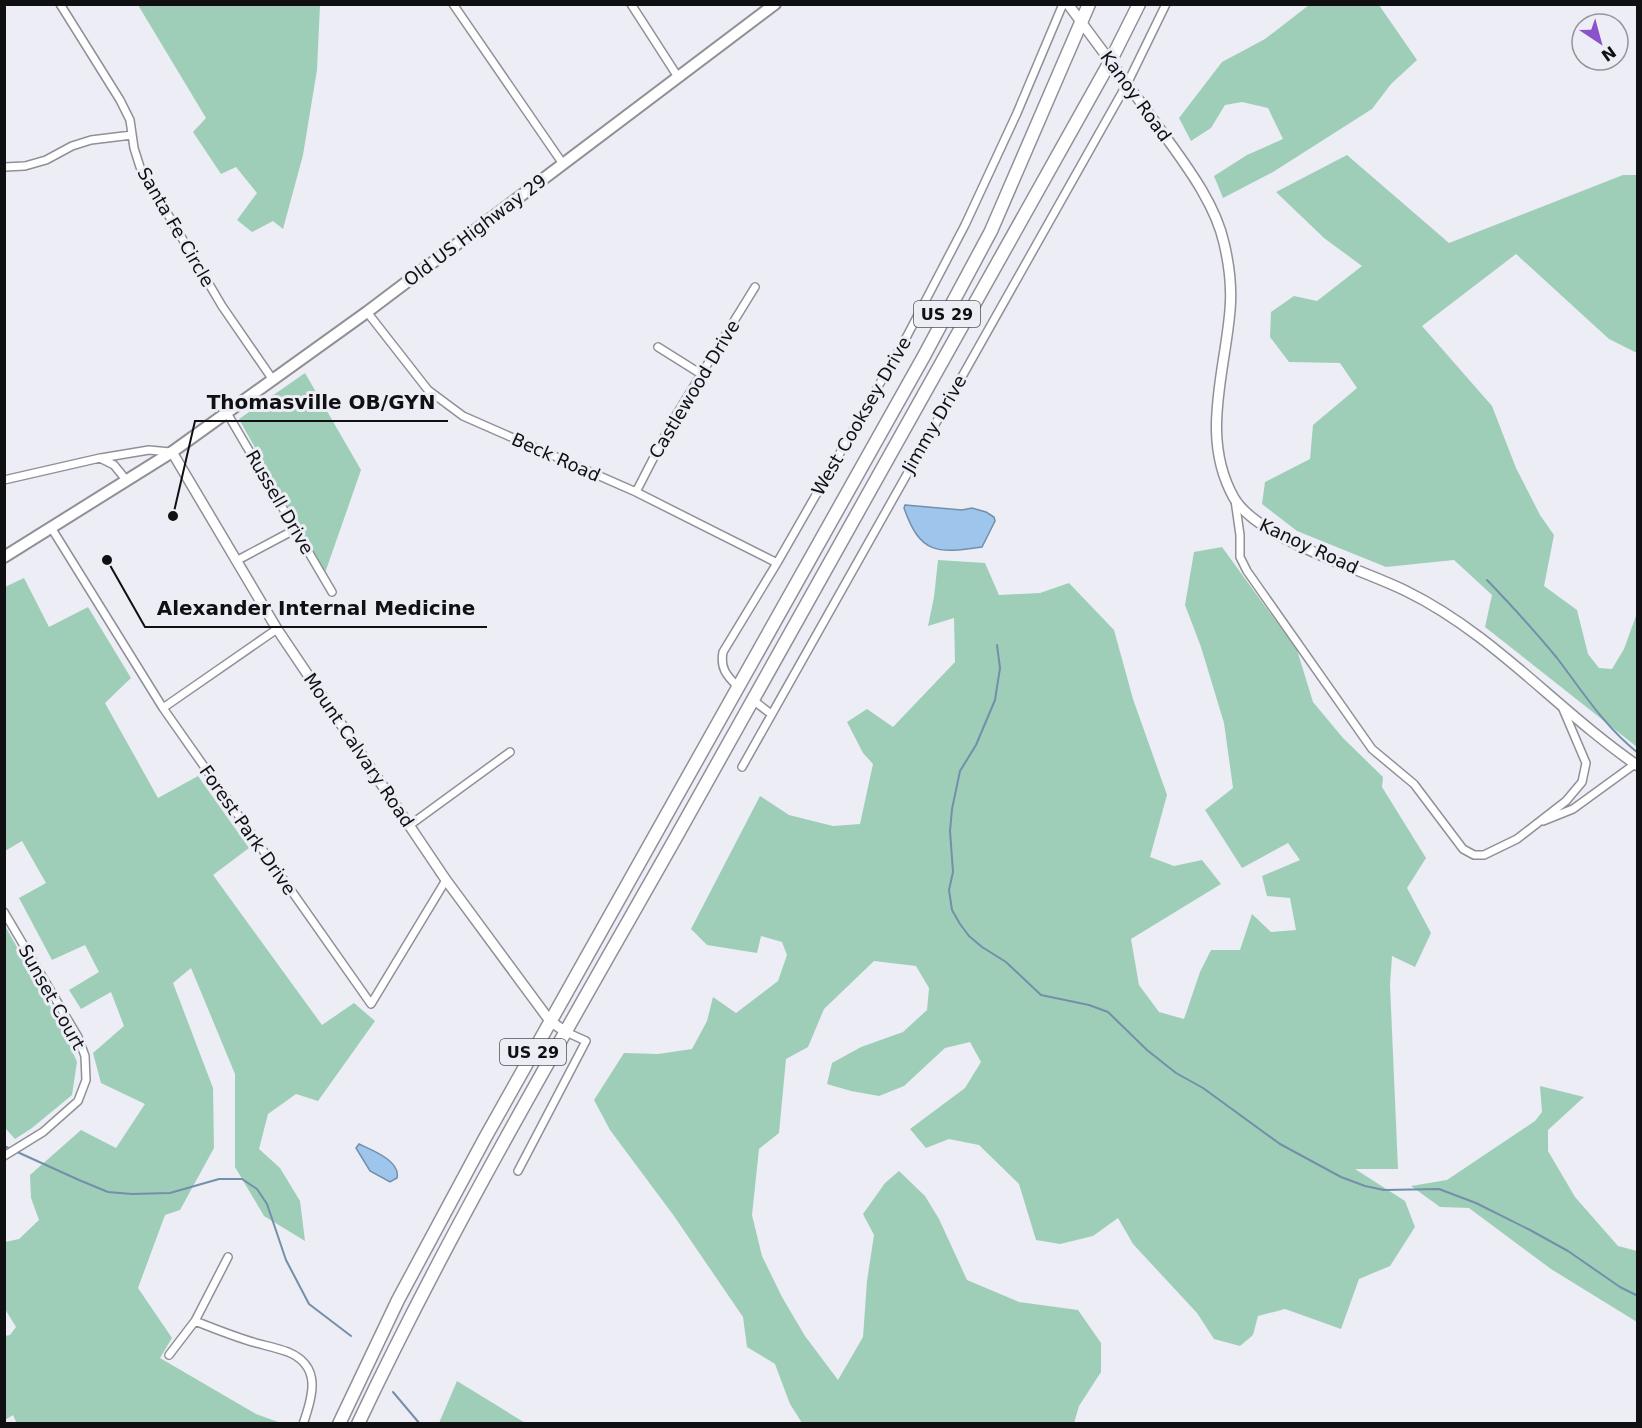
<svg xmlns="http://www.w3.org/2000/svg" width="1642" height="1428" font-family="'DejaVu Sans',sans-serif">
<rect width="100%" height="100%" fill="#ecedf5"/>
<path fill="#9fceb8" d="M138,5H320L317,70L303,155L283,229L273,221L252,232L237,220L257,193L236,167L221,174L193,132L206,118Z
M1309,5H1379L1417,60L1391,84L1372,109L1273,172L1223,198L1214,176L1247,155L1283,139L1268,108L1242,102L1225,105L1211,128L1191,141L1179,118L1222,62L1265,39Z
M1347,155L1449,243L1623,175H1637V353L1609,339L1516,254L1422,326L1492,406L1516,468L1540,515L1554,535L1544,586L1577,610L1588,654L1599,668L1612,669L1624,649L1637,613V747L1485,627L1492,595L1454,560L1386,567L1297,531L1262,504L1265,482L1310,459L1313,425L1357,388L1340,363L1289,362L1270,337L1271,312L1294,296L1317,301L1362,266L1324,238L1276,192Z
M305,373L361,470L325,573L239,419Z
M1222,547L1297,650L1313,702L1343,738L1383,777L1382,787L1426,858L1407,888L1431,933L1415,967L1392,956L1390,985L1398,1169H1355L1405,1201L1415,1227L1390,1266L1359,1279L1341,1329L1285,1309L1258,1316L1253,1335L1240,1346L1214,1339L1197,1313L1133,1244L1118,1218L1093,1236L1060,1244L1036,1240L1019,1184L979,1145L949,1139L926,1148L910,1129L965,1088L981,1062L970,1042L945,1048L904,1086L879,1096L851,1091L827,1084L832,1063L861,1047L903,1032L927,1010L929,988L916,966L874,961L824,1009L808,1047L786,1059L779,1133L759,1149L752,1215L762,1256L782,1297L805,1336L838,1380L863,1337L867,1281L874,1235L863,1214L885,1183L899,1171L925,1196L939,1219L967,1280L1019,1302L1078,1310L1101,1343V1372L1079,1406L1074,1423H802L790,1404L775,1364L747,1347L743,1317L674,1216L610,1130L594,1100L624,1053L658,1054L692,1049L707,1021L713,997L736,1013L778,981L787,955L782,942L761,936L757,953L707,945L691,929L760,796L789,815L833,826L860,824L873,764L863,753L847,722L867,709L893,727L955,662L954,618L928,626L934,597L938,560L985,563L999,595L1040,593L1069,583L1114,630L1133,699L1167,795L1150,857L1174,866L1202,860L1221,884L1131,939L1139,985L1159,1012L1184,1019L1200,972L1211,950H1240L1252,914L1271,932L1296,930L1290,898L1267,896L1262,876L1300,860L1288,843L1242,868L1205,810L1233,788L1224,723L1201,647L1185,605L1194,552Z
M24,578L49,627L88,607L131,678L105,703L158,798L198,776L249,848L213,875L322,1025L354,1003L375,1021L318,1101L296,1094L268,1114L259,1149L280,1168L300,1201L305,1241L264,1216L235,1167V1074L191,968L173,983L213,1088L214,1148L180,1210L165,1215L138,1288L172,1338L160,1358L256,1414L281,1423L17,1424L13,1415L5,1420V1336L10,1335L16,1327L5,1309V1242L19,1239L39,1220L31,1198L30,1175L81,1130L116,1148L145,1104L101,1083L93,1053L124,1026L111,992L81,1009L69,990L99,972L85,945L52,960L19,898L46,883L22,841L5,851V587Z
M5,926L62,1027L77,1062L72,1095L32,1128L15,1139L5,1128Z
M1540,1086L1584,1097L1548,1130V1151L1575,1197L1618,1246L1637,1251V1322L1551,1269L1469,1208L1440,1207L1411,1186L1447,1180L1535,1121L1542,1112Z
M457,1381L522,1421L526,1423H439Z"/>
<path fill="#9ec5eb" stroke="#738faa" stroke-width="1.5" d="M905,505L962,510L972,508L986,512L994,517L995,521L982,547C937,554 920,554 904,508Z
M359,1144C372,1150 401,1161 397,1178L390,1182L370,1171L356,1148Z"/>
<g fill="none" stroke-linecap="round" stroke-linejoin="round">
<path stroke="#738faa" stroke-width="2" d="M1487,580C1511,605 1535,631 1557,658C1583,692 1604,726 1638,753
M997,645L1000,668L995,700L976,745L960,771L952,809L950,831L953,872L949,890L952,910L960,924L969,936L982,947L1006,962L1041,995L1089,1005L1108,1012L1147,1050L1176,1073L1203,1088L1280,1144L1341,1177L1365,1186L1384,1190L1439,1189L1476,1203L1530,1230L1568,1251L1620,1287L1638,1296
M4,1146L79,1180L108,1192L132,1194L170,1193L219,1179H242L257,1189L267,1204L286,1260L309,1304L351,1336
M393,1392L420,1424"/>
<g stroke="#909098" stroke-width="10">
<path id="minor" d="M60,4L120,100L130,120L134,148L140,167L222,306L273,380
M453,4L563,164
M631,4L678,77
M4,167L25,166L46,160L72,146L91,140L132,135
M367,312L428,390L463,416L636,492L777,563
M658,347L701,374
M227,413L332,592
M101,458L149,450L170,452
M4,480L100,458L114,465L127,481
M636,492L673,420L755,287
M1235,500L1240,535V557L1247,571L1372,749L1414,784L1463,849L1474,855H1484L1517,839L1566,801L1582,782L1586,763L1563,709
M52,529L163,708L371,1004L446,880
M236,561L296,529
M738,687C726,675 720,668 723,652L777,563L907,336L965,225L1017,113L1063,4
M753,700L771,714
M163,708L277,629
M742,767L1128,82L1166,4
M1543,821L1573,809L1635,764
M410,825L510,752
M4,912L78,1037L85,1056L86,1080L78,1101L43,1132L4,1156
M518,1171L586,1041L566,1032
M195,1321C215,1329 235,1337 256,1343C267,1346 277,1348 288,1352C322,1366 313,1396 303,1424
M169,1355L195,1321L228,1257"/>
</g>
<g stroke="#909098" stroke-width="12">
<path id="tertiary" d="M1068,4C1102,51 1137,96 1170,143C1191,172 1216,207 1224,243C1229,264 1232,288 1230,310C1225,373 1200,438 1234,498C1258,539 1362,569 1406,591C1494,634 1558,711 1638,766
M172,452L277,629L446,880L550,1021L566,1032"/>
</g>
<g stroke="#909098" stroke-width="14">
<path id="secondary" d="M4,557L172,452L367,312L775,4"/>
</g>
<g stroke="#909098" stroke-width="15">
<path id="trunk" d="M339,1424L398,1300L485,1138L924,356L991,231L1089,4
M358,1424C453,1223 566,1032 675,839C821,580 966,320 1111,60L1139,4"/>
</g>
<use href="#minor" stroke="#fff" stroke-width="7"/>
<use href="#tertiary" stroke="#fff" stroke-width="9"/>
<use href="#secondary" stroke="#fff" stroke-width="10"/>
<use href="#trunk" stroke="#fff" stroke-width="12"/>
</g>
<g text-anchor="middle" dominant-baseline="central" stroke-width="6" stroke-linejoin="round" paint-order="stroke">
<g fill="#ecedf5" stroke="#525257" stroke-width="1.5">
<rect x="914" y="301" width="66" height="26" rx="4.5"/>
<rect x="500" y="1039" width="66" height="26" rx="4.5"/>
</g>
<g font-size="16" font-weight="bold" fill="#101013">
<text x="947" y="314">US 29</text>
<text x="533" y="1052">US 29</text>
</g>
<g font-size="18" fill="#101013" stroke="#ecedf5">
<text transform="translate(1136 96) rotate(54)">Kanoy Road</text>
<text transform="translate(176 227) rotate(60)">Santa Fe Circle</text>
<text transform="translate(475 230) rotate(-37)">Old US Highway 29</text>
<text transform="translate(694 389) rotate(-59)">Castlewood Drive</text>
<text transform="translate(861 416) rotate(-60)">West Cooksey Drive</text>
<text transform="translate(934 424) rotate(-60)">Jimmy Drive</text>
<text transform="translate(556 457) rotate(24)">Beck Road</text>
<text transform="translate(280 502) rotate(60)">Russell Drive</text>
<text transform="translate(1309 546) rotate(25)">Kanoy Road</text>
<text transform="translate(359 750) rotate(56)">Mount Calvary Road</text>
<text transform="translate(248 830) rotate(55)">Forest Park Drive</text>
<text transform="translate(52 997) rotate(61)">Sunset Court</text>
</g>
</g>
<path fill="none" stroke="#101013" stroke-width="2" d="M173 516L195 421H448M107 560L145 627H487"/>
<g fill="#101013" stroke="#ecedf5" stroke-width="2">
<circle cx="173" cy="516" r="6"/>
<circle cx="107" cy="560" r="6"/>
</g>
<g font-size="20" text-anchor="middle" font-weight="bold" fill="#101013" stroke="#ecedf5" stroke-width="6" stroke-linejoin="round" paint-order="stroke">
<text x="321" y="409">Thomasville OB/GYN</text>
<text x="316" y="615">Alexander Internal Medicine</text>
</g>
<rect width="1642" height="1428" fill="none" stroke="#101013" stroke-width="12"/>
<g transform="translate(1600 42) rotate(144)"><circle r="28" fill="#ecedf5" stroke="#94959b" stroke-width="1.5"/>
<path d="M0-4.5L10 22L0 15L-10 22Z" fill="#8a53cb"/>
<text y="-9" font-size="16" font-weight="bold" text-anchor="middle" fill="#101013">N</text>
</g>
</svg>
